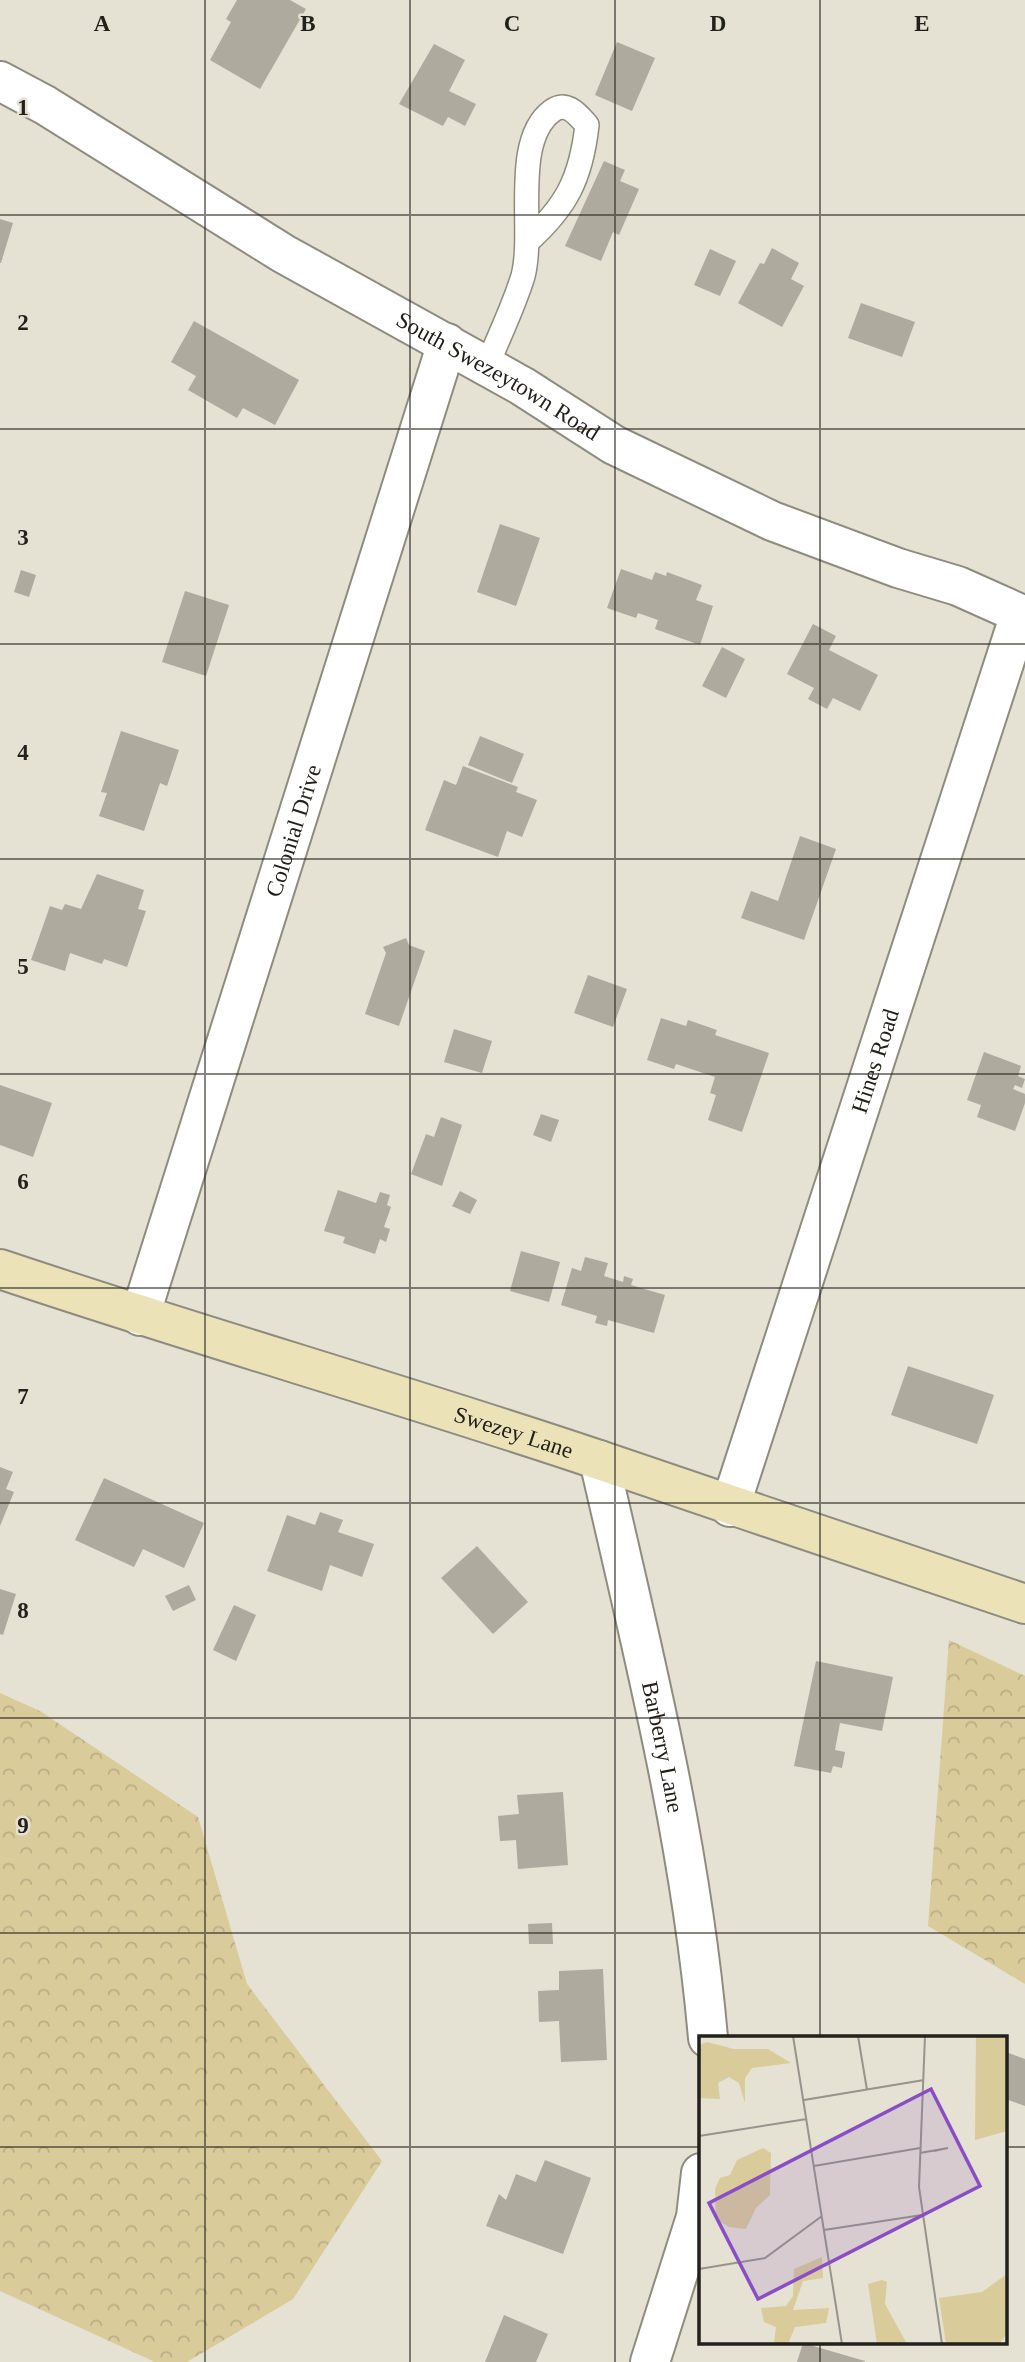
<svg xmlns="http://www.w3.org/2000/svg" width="1025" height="2362" font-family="'Times New Roman',serif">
<defs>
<pattern id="forest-crowns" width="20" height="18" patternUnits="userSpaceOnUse" patternTransform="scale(1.75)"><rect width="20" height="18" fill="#d9cb9a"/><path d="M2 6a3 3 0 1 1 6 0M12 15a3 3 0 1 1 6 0" fill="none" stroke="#baae84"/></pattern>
</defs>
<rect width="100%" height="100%" fill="#e5e1d3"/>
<path fill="url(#forest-crowns)" d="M949,1640L1025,1676V1984L928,1926Z
M0,1693L40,1711L198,1817L247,1984L382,2161L293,2299L187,2362H155L0,2291Z"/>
<path fill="#aeaa9d" d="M237,0H290L306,9L260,89L210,60L231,22L226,19Z
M617,42L655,58L632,111L595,95Z
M434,44L465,60L449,91L476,104L465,126L448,117L443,126L399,104Z
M604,161L625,170L620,181L639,189L619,235L613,232L601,261L565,246Z
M0,219L13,223L1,263H0Z
M772,248L799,263L791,279L804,286L782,327L738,303L760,263L764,264Z
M710,249L736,261L720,296L694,285Z
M861,303L915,322L902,357L848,338Z
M194,321L299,380L275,425L243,408L237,418L188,390L196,376L171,362Z
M500,524L540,538L516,606L477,592Z
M621,569L652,580L655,572L666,576L667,572L702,585L696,600L713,606L700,645L655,629L658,620L638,613L636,618L607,608Z
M21,570L36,575L29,597L14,592Z
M185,591L229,605L206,676L162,662Z
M813,624L836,636L829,650L878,675L860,711L833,698L827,709L808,699L814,688L787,674Z
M722,647L745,659L726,698L702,686Z
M121,731L179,750L167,786L160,783L144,831L99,816L107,793L101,792Z
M480,736L524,754L512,783L468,765Z
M463,766L518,787L516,792L537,800L522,837L507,831L498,857L425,830L444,780L456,785Z
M800,836L836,849L804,940L741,918L751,891L778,901Z
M97,874L144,890L138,909L146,911L127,967L104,959L102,964L70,953L65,971L31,960L50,906L62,910L65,904L81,909Z
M406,938L409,945L425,951L399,1026L365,1014L386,953L383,947Z
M588,975L627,989L613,1027L574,1013Z
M661,1018L686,1026L688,1020L717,1030L715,1035L769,1053L742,1132L708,1120L716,1095L710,1093L715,1077L676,1064L674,1069L647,1060Z
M454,1029L492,1041L482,1073L444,1062Z
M984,1052L1021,1066L1018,1076L1025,1079L1022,1088L1015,1085L1013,1089L1025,1094V1103L1015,1131L977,1117L981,1105L967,1100Z
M0,1085L52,1103L33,1157L0,1145Z
M541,1114L559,1120L551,1142L533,1135Z
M441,1117L462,1125L442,1186L411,1174L426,1134L434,1137Z
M338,1190L376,1203L380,1192L390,1195L387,1205L391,1207L384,1227L390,1229L386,1242L380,1239L375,1254L343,1243L345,1237L324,1231Z
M460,1191L477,1200L470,1214L452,1206Z
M521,1251L560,1262L549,1302L510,1291Z
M585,1257L608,1263L604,1276L623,1282L624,1276L633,1279L631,1285L665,1295L654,1333L608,1320L607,1326L595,1323L597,1316L561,1305L572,1268L581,1271Z
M908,1366L994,1395L977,1444L891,1415Z
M0,1467L13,1472L6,1489L14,1492L0,1526Z
M104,1478L204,1523L184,1568L143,1549L134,1567L75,1540Z
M320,1512L343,1520L338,1532L374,1544L362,1577L330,1565L322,1591L267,1571L287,1515L315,1525Z
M477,1546L528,1602L493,1634L441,1578Z
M189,1585L196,1600L173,1611L165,1596Z
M0,1589L16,1594L3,1635L0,1634Z
M234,1605L256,1615L236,1661L213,1650Z
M816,1661L893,1677L882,1731L840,1723L835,1750L845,1752L842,1768L833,1766L831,1773L794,1766Z
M563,1792L568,1865L518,1869L516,1840L500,1841L498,1816L519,1814L517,1795Z
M552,1923L553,1944H529L528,1924Z
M603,1969L607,2060L561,2062L559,2021L539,2022L538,1991L559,1990V1971Z
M1006,2052L1025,2059V2106L1006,2099Z
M545,2160L591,2178L563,2254L486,2226L499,2194L506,2200L516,2174L536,2182Z
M504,2315L548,2334L536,2362H485Z
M803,2343L865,2361V2362H797Z"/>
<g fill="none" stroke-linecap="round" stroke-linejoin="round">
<g stroke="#8f8c7f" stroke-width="26">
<path id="lane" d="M487,366C499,336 514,306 523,276C535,231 511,141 552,111C567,100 578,115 587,125C581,179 566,207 527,242"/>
</g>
<g stroke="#8f8c7f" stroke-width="42">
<g id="street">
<path id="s1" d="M0,81L45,105L284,254L522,386L614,445L772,521L898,568L958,586L1025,616"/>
<path id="s2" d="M140,1316L447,343"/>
<path id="s3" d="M599,1460C643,1652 691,1842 708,2038"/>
<path id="s4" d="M730,1507L1020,614"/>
<path d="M650,2362L696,2217L701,2173"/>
</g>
</g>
<g stroke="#8f8c7f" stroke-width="42">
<g id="secondary">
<path id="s5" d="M0,1269C199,1336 400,1393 599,1460C741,1508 883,1557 1025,1604"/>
</g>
</g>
<use href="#lane" stroke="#fff" stroke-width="23"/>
<use href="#street" stroke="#fff" stroke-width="38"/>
<use href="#secondary" stroke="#ece2b8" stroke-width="38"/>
</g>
<path fill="none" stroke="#23211c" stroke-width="2" stroke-opacity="0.55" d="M205,0V2362M410,0V2362M615,0V2362M820,0V2038M0,215H1025M0,429H1025M0,644H1025M0,859H1025M0,1074H1025M0,1288H1025M0,1503H1025M0,1718H1025M0,1933H1025M0,2147H701M1006,2147H1025M820,2343V2362"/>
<g text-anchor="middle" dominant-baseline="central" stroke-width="5" stroke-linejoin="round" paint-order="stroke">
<g font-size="23" fill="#23211c" stroke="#e5e1d3">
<text stroke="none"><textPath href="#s1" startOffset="579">South Swezeytown Road</textPath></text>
<text stroke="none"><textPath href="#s2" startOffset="509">Colonial Drive</textPath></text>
<text stroke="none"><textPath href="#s4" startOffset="469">Hines Road</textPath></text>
<text stroke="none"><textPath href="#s5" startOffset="539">Swezey Lane</textPath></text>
<text stroke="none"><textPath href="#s3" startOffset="294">Barberry Lane</textPath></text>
</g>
</g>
<g transform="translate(699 2036)">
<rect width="308" height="308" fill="#e5e1d3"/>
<path d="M277,0H308V95L276,104ZM8,6L35,13H69L92,27L53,32L46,42V67L40,47L30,41L19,47L21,63L0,62V9ZM64,112L72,117L71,159L57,172L47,193L30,191L17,183L16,153L21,142L31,139L38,124ZM123,221L124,242L104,245L94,274L130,272L127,287L96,291L89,308H75L77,291L65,286L62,272L87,270L94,260L95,233ZM308,238V298L300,308H247L240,262L283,256ZM183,244L188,246L186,268L208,308H178L169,248Z" fill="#d9cb9a"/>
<path fill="none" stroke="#97948a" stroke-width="2" d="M94,0L143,308M159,0L168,54M226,0L220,151L243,308M105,64L225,44M0,100L108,83M221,117L249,112L235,115M115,130L221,112M125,194L223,179M0,233L66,222L123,180"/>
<path fill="#894ec5" fill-opacity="0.15" stroke="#894ec5" stroke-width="3.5" d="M232,53L281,150L59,263L10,167Z"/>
<rect width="308" height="308" fill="none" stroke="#23211c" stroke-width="3.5"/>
</g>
<g font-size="23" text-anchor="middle" font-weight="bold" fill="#23211c" stroke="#e5e1d3" stroke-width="5" stroke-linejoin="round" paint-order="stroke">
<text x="102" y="31">A</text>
<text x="308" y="31">B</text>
<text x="512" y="31">C</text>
<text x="718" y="31">D</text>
<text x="922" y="31">E</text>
<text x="23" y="115">1</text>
<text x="23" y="330">2</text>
<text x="23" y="545">3</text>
<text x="23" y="760">4</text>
<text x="23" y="974">5</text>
<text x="23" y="1189">6</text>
<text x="23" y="1404">7</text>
<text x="23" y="1618">8</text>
<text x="23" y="1833">9</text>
</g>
</svg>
